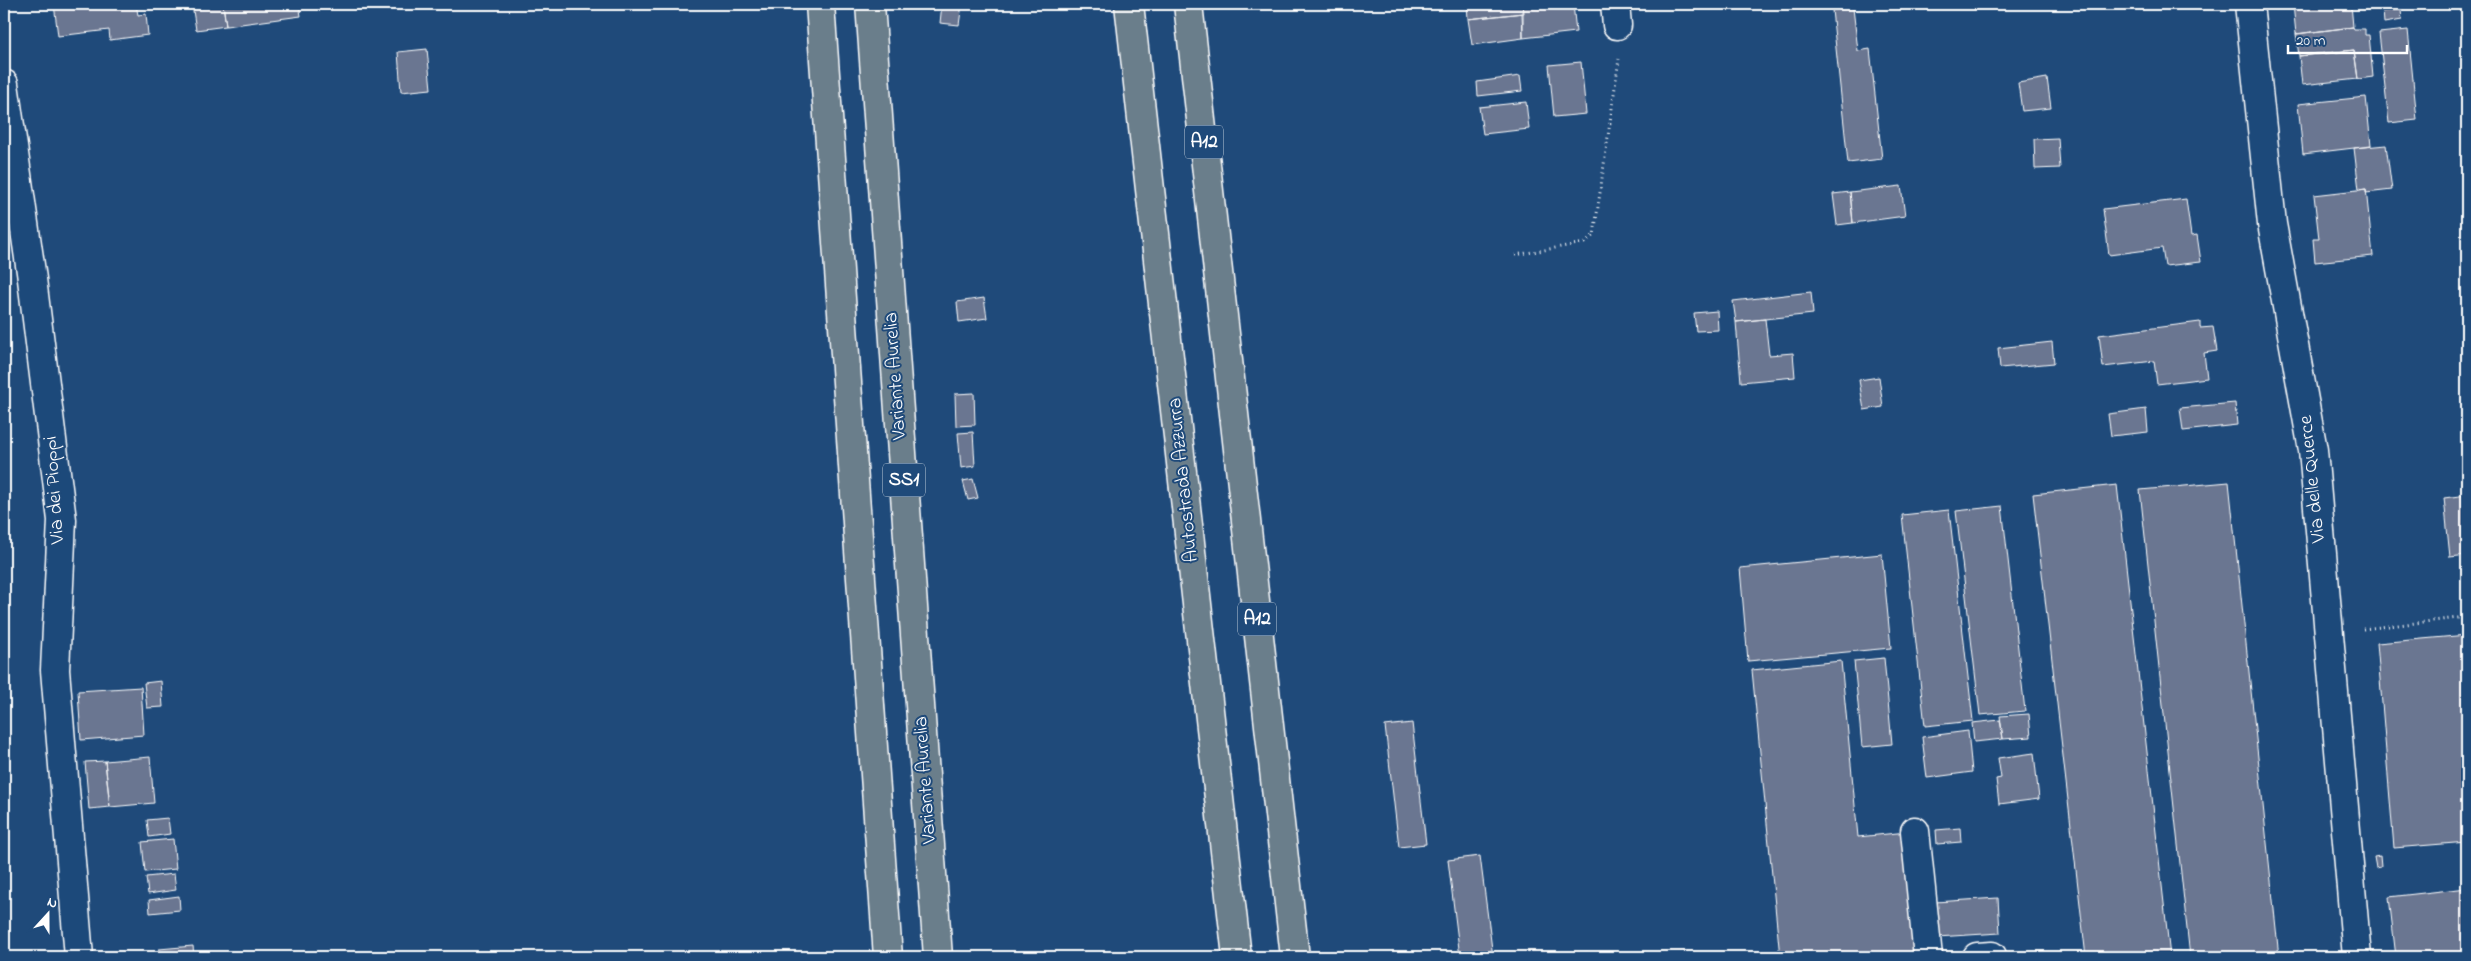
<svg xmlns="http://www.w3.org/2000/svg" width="2471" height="961" font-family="'Indie Flower',sans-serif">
<rect width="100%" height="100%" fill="#1f4a7a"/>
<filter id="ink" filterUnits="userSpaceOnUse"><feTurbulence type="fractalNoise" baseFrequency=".02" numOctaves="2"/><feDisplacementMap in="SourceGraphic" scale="10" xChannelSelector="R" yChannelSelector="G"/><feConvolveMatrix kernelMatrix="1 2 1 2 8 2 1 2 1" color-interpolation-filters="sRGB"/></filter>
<g filter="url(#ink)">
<path fill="#6b7691" stroke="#fff" d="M54,4H136L138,15L146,14L148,35L110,40L109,30L58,36Z
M192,4H223L226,26L196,30Z
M223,4H299L301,16L226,26Z
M942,4H962L959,25L940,23Z
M1467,4H1523L1524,13L1468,19Z
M1523,4H1573L1576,32L1523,38Z
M2293,4H2351L2353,27L2296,34Z
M1853,8L1858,51L1870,49L1882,159L1848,163L1832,10Z
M2401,10L2402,20L2384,23L2383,11Z
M1522,13L1523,38L1472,45L1468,19Z
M2353,27L2354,29H2365V35H2369L2373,77L2358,79L2354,50L2299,56L2296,34Z
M2408,30L2417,120L2389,123L2379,33Z
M427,49L431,89L401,92L398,52Z
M2354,50L2358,79L2302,85L2299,56Z
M1581,62L1586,114L1554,117L1549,65Z
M1520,76L1522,91L1478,96L1477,82Z
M2047,78L2051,108L2022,111L2018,83Z
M2366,97L2371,146L2303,154L2298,104Z
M1526,102L1529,129L1483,134L1479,107Z
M2058,138L2060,168L2035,169L2034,139Z
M2386,145L2392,190L2366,193V189L2359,190L2354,148Z
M1901,186L1905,216L1853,223L1850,192Z
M2366,189L2373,256L2315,262L2313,239H2319L2314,195Z
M1850,192L1853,223L1837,225L1833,194Z
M2186,199L2191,236L2197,235L2201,262L2165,266L2162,248L2109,255L2103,209Z
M1811,292L1813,314L1736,322L1733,301Z
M984,298L987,318L959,322L957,302Z
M1717,311L1718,330L1696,331L1694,313Z
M1765,319L1769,355L1793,353L1795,377L1741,382L1736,322Z
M2200,322V328L2213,327L2217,351L2204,353L2207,378L2157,384L2154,361L2103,367L2099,335Z
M2052,342L2054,363L2000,368L1998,348Z
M1879,377L1883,407L1864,410L1859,380Z
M974,393L975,425L956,426L955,394Z
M2235,403L2237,425L2183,431L2180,408Z
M2146,409L2148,432L2111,436L2108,414Z
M973,432L975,466L961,468L958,433Z
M973,479L978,498L968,500L963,481Z
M2229,482L2279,957H2190L2140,490Z
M2117,485L2170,957H2086L2033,494Z
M2467,495V555L2450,557L2444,498Z
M2002,506L2025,711L1980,715L1956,511Z
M1949,510L1973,721L1925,726L1902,515Z
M1882,554L1891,648L1748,661L1740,568Z
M2467,635V842L2394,848L2377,643Z
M1884,658L1892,744L1862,747L1854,661Z
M1841,661L1858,837L1907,832L1920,957H1780L1752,670Z
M161,681L163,707L147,708L144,683Z
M141,687L144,735L81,740L78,691Z
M2029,714L2031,737L2003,739L2000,716Z
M2000,720L2003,739L1974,742L1972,723Z
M1412,723L1426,844L1399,847L1385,726Z
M1968,731L1972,772L1927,778L1922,737Z
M2034,753L2039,799L1999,804L1996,779L2001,778L1998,758Z
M150,757L154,803L110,807L105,761Z
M105,761L110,807L89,809L85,762Z
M168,818L170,834L149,837L147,820Z
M1960,828L1961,842L1937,844L1936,830Z
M173,839L176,869L145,872L142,842Z
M1480,856L1493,957H1460L1448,860Z
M2380,856L2381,867L2376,868L2374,857Z
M174,874L176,890L148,894L146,877Z
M2467,888V957H2396L2389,897Z
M179,896L180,910L150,913L149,900Z
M1998,898L2000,933L1937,937L1935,902Z
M193,946L194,957H160L159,949Z
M1588,952V957H1545V956Z"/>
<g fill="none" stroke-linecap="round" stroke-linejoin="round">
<g stroke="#fff" stroke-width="31">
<path id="minor" d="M1615,4L1617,25
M2249,4L2272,224L2313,450L2357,957
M4,84L32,279L62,520L55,670L79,957
M1915,831L1928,957
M1977,957L1992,956"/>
</g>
<g stroke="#fff" stroke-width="31">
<path id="highway" d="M820,4L888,957
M870,4L938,957
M1129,4L1237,957
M1188,4L1295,957"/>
</g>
<path stroke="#fff" stroke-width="3" stroke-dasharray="1 4" stroke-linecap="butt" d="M1515,255L1584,243L1594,235L1619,59
M2363,629L2467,617"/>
<use href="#minor" stroke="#1f4a7a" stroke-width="28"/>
<use href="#highway" stroke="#6b7e8b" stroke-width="28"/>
</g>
</g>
<g text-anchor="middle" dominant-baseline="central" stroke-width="4" stroke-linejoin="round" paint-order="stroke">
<g fill="#1f4a7a" stroke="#bcc9d7" stroke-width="1">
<rect x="1185" y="125.5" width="38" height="33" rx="4"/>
<rect x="883" y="463.5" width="42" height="33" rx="4"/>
<rect x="1238" y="602.5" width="38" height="33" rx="4"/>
</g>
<g font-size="19" font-weight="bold" fill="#fff">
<text x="1204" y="142">A12</text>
<text x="904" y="480">SS1</text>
<text x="1257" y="619">A12</text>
</g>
<g font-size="20" fill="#fff" stroke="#1f4a7a">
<text transform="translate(896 376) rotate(-94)">Variante Aurelia</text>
<text transform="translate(2313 479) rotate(-96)">Via delle Querce</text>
<text transform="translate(1184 480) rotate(-96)">Autostrada Azzurra</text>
<text transform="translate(55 490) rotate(-94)">Via dei Pioppi</text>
<text transform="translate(926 780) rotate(-94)">Variante Aurelia</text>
</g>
</g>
<rect width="2471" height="961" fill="none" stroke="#1f4a7a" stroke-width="20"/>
<rect x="10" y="10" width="2451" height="941" fill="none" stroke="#fff" stroke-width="2" filter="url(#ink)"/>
<g transform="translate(48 914) rotate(21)" stroke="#1f4a7a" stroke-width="4" paint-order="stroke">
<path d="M0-4L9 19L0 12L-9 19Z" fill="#ffffff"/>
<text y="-8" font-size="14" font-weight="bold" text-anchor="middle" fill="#ffffff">N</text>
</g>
<path d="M2288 45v8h119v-8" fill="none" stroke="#ffffff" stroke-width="2.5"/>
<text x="2296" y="45" font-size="15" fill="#ffffff" stroke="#1f4a7a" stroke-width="4" paint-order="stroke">20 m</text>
</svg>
